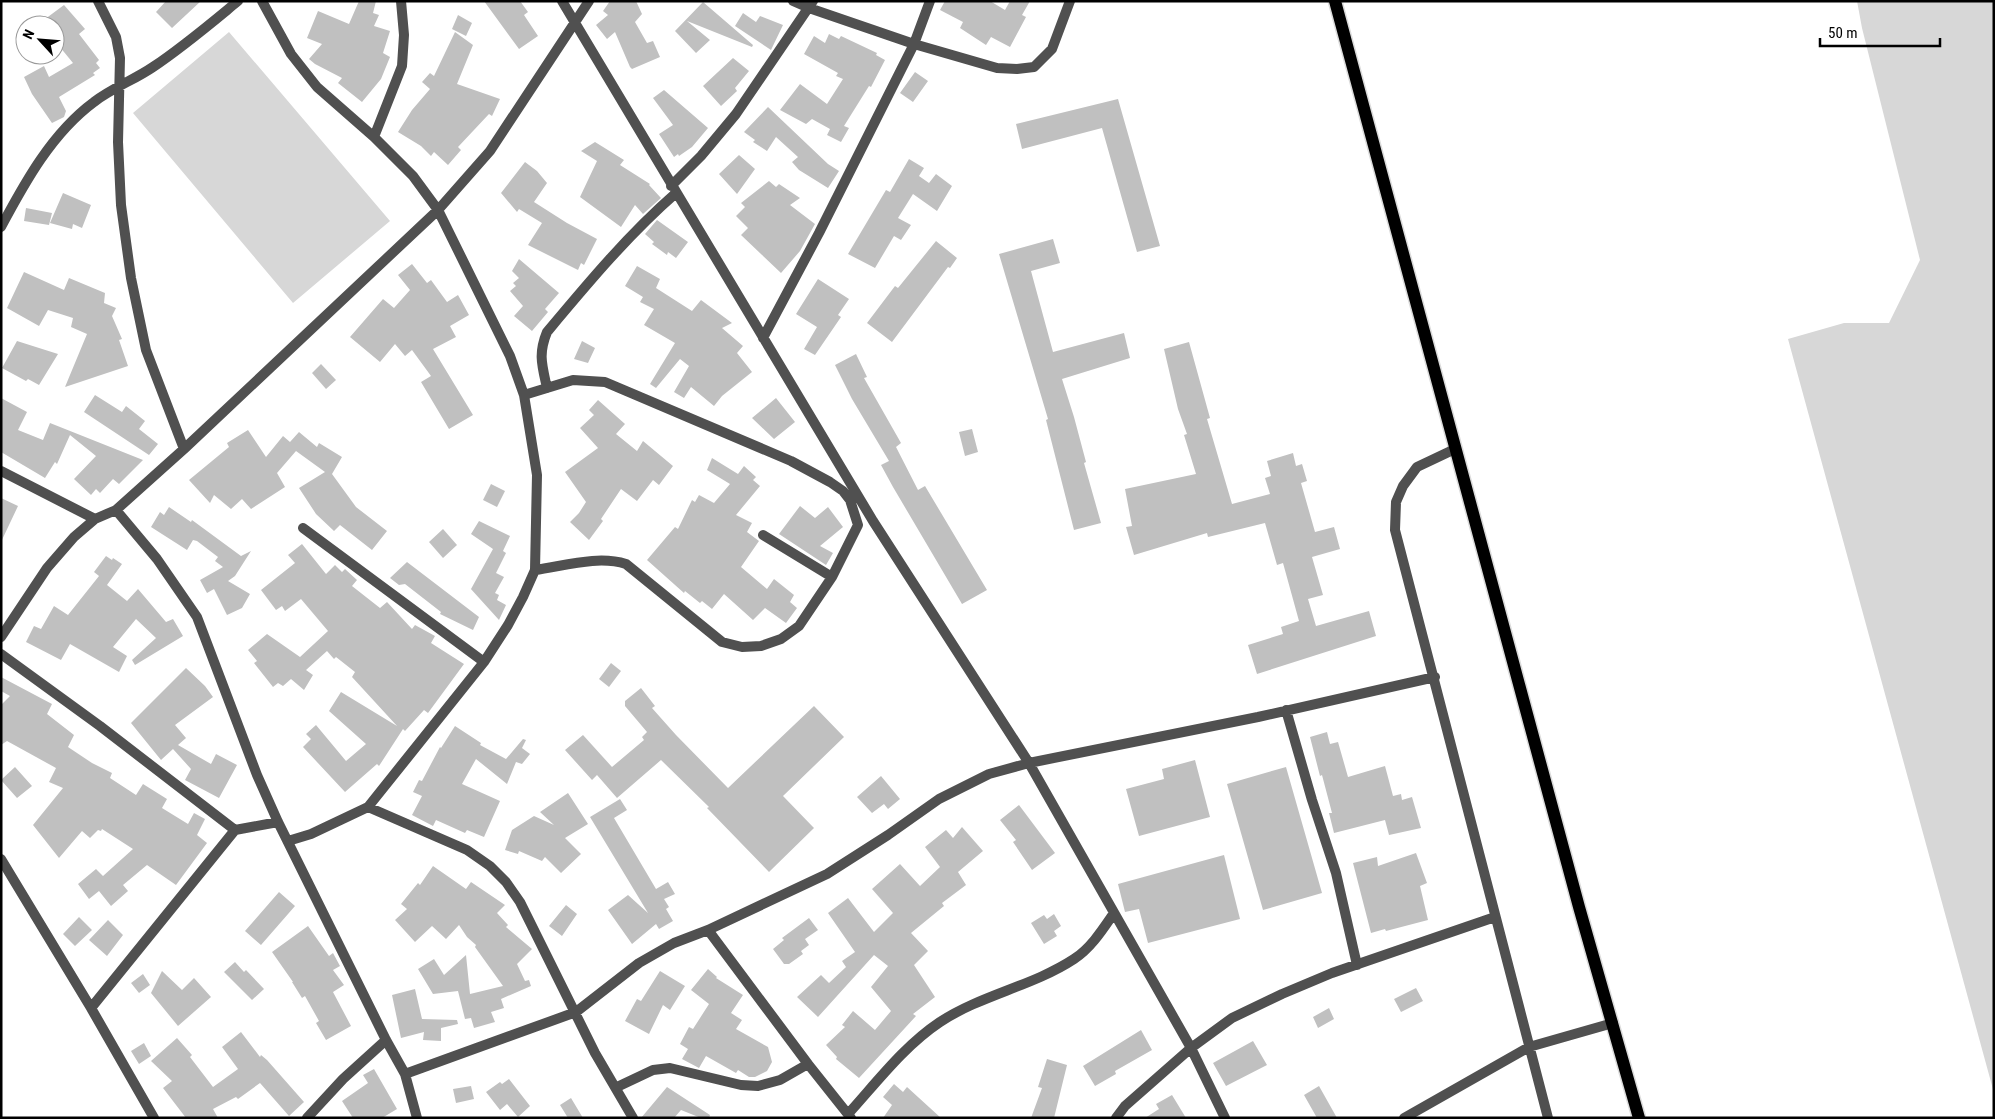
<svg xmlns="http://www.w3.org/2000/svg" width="1995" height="1119" font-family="'Roboto Condensed',sans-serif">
<rect width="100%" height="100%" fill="#fff"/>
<path fill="#d7d7d7" d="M1857,1H1994V1093L1788,339L1844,323H1889L1920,260L1862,28Z
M229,32L390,221L293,303L133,113Z"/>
<path fill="#c0c0c0" d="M166,1H201L172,28L156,12Z
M359,1H376L373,13L379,15L374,26L390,31L383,53L390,57L381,79L362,102L338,83L342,78L315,64L309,59L322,44L307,38L318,11L349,24Z
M484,1H520L528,12L524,15L538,36L519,49Z
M610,1H636L642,14L635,22L647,43L653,41L660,57L632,69L630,67L615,32L607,39L596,25L608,15L603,11Z
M945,1H990L1005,10L1010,1H1030L1022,15L1026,17L1010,47L991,37L986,45L960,28L963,22L940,10Z
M703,2L753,45L752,47L687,21L710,40L696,53L675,31Z
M64,5L85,29L79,34L99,60L96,63L100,68L93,73L95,75L59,97L66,111L64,117L52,123L32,94L24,77L44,66L49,77L73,63L55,41V25H37Z
M743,13L756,22L760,16L783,25L771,50L735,26Z
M458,15L472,23L466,36L452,29Z
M455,32L473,45L457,84L500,99L492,116L489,114L458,147L461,150L448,165L434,152L431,156L421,146L398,132L412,110L430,89L422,82L430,73L434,76Z
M829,34L839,39L841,36L877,53L876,55L885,60L871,87L869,86L844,126L849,128L841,142L827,135L830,129L812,119L806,124L780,110L800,84L827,104L843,79L836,76L838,73L804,54L814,36L825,43Z
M733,58L749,71L735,88L737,91L721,106L703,86Z
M915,72L928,81L913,102L900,93Z
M664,90L708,128L692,147L679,156L678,154L674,157L659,134L673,125L653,98Z
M1118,99L1160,246L1137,252L1102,128L1022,149L1016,124Z
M768,107L828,164L839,171L828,188L799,170L792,162L798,157L776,137L767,151L753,142L755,140L744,132Z
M595,142L624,160L620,165L650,184L649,185L661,198L643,214L635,205L621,227L580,197L597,161L581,151Z
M739,155L755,169L737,194L719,174Z
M909,159L924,168L919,176L929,183L936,174L952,186L937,211L913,194L898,218L911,225L901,240L894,236L875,268L848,254L886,190L890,192Z
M525,162L537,171L547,183L534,202L567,223L597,239L584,265L581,263L578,270L528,245L542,223L519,209L517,212L501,193Z
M769,181L776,187L779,184L800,198L790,205L815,224L800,251L781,273L741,235L748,228L736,216L745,207L741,203Z
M63,193L91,205L82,228L73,224L72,229L50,223Z
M26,208L52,213L49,225L24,221Z
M657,220L688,242L676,258L668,252L667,255L652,244L654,242L645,234Z
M1053,239L1060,263L1031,271L1053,352L1124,333L1130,358L1062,379L1074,417L1086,462L1084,463L1101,523L1074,530L1046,420L1048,419L999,254Z
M936,241L957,258L950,268L948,267L892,342L867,323L895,286L898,288Z
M519,259L559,293L545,309L548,312L532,331L514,316L523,306L510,291L516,286L513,283L519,278L512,271Z
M412,264L427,283L431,280L447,302L458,295L469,315L450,326L456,337L433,349L473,415L449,429L421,382L431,376L412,350L405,356L395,344L380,362L350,337L383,299L394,308L410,290L398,275Z
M637,266L660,279L656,288L692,311L701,300L732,323L722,328L743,346L737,353L752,372L722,396L714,406L691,387L684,398L674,392L689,366L680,359L656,388L650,384L675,343L644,325L654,309L640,302L643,297L625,286Z
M24,272L64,290L69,278L105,293L104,303L116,308L112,316L122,339L119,340L128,366L65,387L87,334L71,327L73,318L48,310L39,326L7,308Z
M818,279L849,299L838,315L841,317L815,355L804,349L817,327L796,314Z
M17,341L58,354L39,385L28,379L26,381L2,368Z
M582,341L595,348L588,363L574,359Z
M1189,342L1210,418L1207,419L1232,504L1270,494L1265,478L1271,476L1267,461L1293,453L1296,466L1302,464L1307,481L1301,483L1315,532L1334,527L1340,549L1312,557L1323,595L1308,599L1316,626L1369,611L1376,636L1257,674L1248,645L1283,634L1281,627L1299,621L1283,563L1277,565L1265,523L1208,537L1207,533L1134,555L1126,527L1132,526L1125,489L1196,474L1184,435L1187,434L1178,409L1164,349Z
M856,354L867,377L864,378L901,443L896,447L918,490L925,486L987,590L962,604L893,487L881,465L889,461L852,399L835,365Z
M321,364L336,380L326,389L312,373Z
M95,395L122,412L126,406L145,421L139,429L158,444L149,455L84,412Z
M1,398L27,412L18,430L43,440L50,423L143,460L119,484L113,479L100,493L96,489L91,495L74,479L96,456L70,435L57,464L55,462L45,478L1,452Z
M776,398L795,422L774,439L752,418Z
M598,400L625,424L616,434L637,451L643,441L673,466L659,485L653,480L637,501L621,489L601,519L603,521L589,540L570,522L579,513L586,502L565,472L598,448L580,428L594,415L589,410Z
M972,429L978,452L965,456L959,432Z
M248,430L266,457L283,436L290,442L299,432L317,447L319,443L342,457L332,474L356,507L387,531L372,550L340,525L334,531L316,514L299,488L325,472L296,451L277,473L285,487L251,509L242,499L231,509L214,495L210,503L189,480L229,447L227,443Z
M712,458L738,474L744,466L756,477L753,480L760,486L736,515L752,523L747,532L759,541L741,567L767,589L774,579L794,595L790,602L797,608L786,623L765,608L753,620L724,594L712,609L702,601L700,603L685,591L684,593L647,560L675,527L678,529L692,500L695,502L699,495L714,503L730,484L707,470Z
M491,484L505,491L497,507L483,500Z
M1,498L18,506L1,542Z
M800,506L815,518L828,507L843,527L820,546L833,553L826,565L779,534Z
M169,507L191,522L192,520L241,556L251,551L235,576L228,581L250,594L242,608L227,615L214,589L207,593L200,580L223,567L215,561L218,557L197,541L193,540L187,550L151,527L160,512L164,515Z
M479,521L510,536L503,551L506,553L496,573L504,577L495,593L499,595L497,600L506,605L499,620L470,588L471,589L493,549L471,534Z
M443,529L457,545L443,558L429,542Z
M302,544L326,574L335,565L342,572L345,569L357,580L352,586L380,608L387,602L412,629L415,625L435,636L431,643L464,664L428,713L424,710L405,731L403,729L379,766L377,764L345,792L303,747L311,739L306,734L316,725L346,761L366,744L329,711L341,692L397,726L352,677L355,672L336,657L334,659L327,651L306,670L313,675L304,690L291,679L283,686L278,683L273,687L254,663L257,661L248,650L267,634L300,657L328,631L301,599L285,611L282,606L276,610L261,590L295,563L288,555Z
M106,556L112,560L113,558L122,564L107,585L127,601L138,589L166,622L173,619L183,636L135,665L132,660L156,638L136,619L113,647L127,656L119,672L70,644L61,660L26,642L34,626L41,629L54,606L68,615L99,576L94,572Z
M407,562L479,617L473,630L440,614L441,612L405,584L399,585L390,578Z
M611,663L621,671L609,687L599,679Z
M186,668L205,686L213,697L175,725L186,738L178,745L211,764L216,754L237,765L219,798L185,780L191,769L173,749L161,760L131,723Z
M1,677L52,704L47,714L74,735L68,747L92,763L112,773L110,778L136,795L143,784L167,799L162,808L188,824L194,813L205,819L197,835L207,843L176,885L147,865L123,885L128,891L111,906L99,891L89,899L78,884L96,869L103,876L133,849L102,829L101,831L98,830L90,838L82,831L59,858L33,825L63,788L49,782L56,768L7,741L1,745V705L10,696L1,691Z
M641,688L655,706L652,708L676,735L728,788L814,706L844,737L783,796L814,828L769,872L707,808L709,807L661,760L617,798L597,775L592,780L565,750L583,735L612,767L644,740L642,737L647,732L625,706V701Z
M455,726L481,743L480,745L506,759L523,739L526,740L522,748L530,754L522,764L516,762L507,784L476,759L462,784L500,801L484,837L467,830L465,833L436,820L433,826L412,815L422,796L413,792L419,780L422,781L440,747L441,748Z
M1327,732L1330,744L1338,742L1348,777L1385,766L1393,796L1401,794L1402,800L1412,797L1421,828L1389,835L1385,820L1334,833L1329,813H1332L1322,775L1320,776L1310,737Z
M1195,760L1210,817L1139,836L1126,789L1164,779L1162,769Z
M15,767L32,786L17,798L1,780Z
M1286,767L1322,893L1263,910L1227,784Z
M881,776L900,799L888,809L884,804L872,813L857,797Z
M568,793L588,824L565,838L581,854L561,873L545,857L542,861L519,851L518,854L505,850L512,830L534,816L554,825L540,812Z
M620,799L627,810L614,818L656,889L668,882L675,894L664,899L669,907L666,909L673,921L659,929L656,924L632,944L608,910L628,895L648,913L590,817Z
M1019,805L1055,853L1032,870L1013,842L1016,840L1000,820Z
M962,827L983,851L958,872L966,885L942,903L944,906L911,933L928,951L914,965L935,997L913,1014L916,1016L859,1078L836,1059L837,1057L826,1045L845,1027L842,1025L853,1011L875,1030L891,1011L871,987L888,966L874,955L818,1017L797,997L821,975L829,983L846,967L842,961L855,952L828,913L848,898L874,932L893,913L872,889L900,864L920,886L940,867L925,847L946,830L953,838Z
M1416,853L1427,883L1420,886L1428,920L1386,931L1385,929L1371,933L1353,863L1377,857L1378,866Z
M1224,855L1240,919L1148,943L1139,909L1125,912L1118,884Z
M433,866L466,889L471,882L505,905L497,913L508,925L506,927L532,949L517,964L525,981L529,980L531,986L501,999L504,1008L491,1012L495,1022L474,1028L471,1018L465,1019L458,991L433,994L418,969L434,959L444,975L466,955L470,994L503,986L475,947L476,945L467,937L459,925L446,939L432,926L415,942L395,920L407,909L401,904L418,883L420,885Z
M279,892L295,906L261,945L245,931Z
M566,905L577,914L562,936L549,926Z
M1054,914L1061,926L1054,931L1057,936L1044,944L1031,923L1044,915L1047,919Z
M79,917L92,930L75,946L63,934Z
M809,918L818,930L805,939L809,945L801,951L803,954L789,964H784L773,949L784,940L782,938Z
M108,920L123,935L107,956L89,940Z
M308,926L329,956L333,953L340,966L333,970L344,985L333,992L351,1026L326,1040L316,1023L319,1021L305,996L302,998L292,982H293L272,952Z
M235,962L244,972L246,970L264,989L252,1000L224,972Z
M708,969L717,977L716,978L743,995L731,1013L742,1020L736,1029L768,1047L772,1062L767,1071L755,1077H749L738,1070L736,1073L706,1056L699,1068L682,1059L688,1049L680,1044L689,1027L693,1029L709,1004L691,990Z
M162,971L182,990L194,978L211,997L178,1026L151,993Z
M660,971L685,986L670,1010L663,1005L649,1034L625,1021L637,999L641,1001Z
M143,974L150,985L139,993L131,983Z
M1416,988L1423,1001L1401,1012L1394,999Z
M415,989L422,1019L457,1020L458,1024L441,1028V1041L423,1040L424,1032L401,1038L392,995Z
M1329,1008L1334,1019L1318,1028L1313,1017Z
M1141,1030L1152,1050L1115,1071L1116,1074L1095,1086L1083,1066Z
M241,1032L260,1057L261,1055L267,1060L304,1102L289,1116L260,1083L238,1099L236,1097L213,1109L218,1118H186L163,1088L172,1081L151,1061L177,1038L192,1055L190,1057L213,1087L238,1069L222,1047Z
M1253,1041L1267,1065L1226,1086L1213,1063Z
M144,1043L151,1056L139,1064L131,1051Z
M1047,1059L1067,1065L1054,1118H1031L1042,1088L1038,1087Z
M374,1069L397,1109L382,1118H353L342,1101L368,1083L363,1075Z
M509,1079L530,1106L518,1117L507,1104L500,1110L486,1092L500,1082L502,1084Z
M894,1084L903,1092L907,1087L941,1118H883L892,1105L883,1097Z
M471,1086L474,1099L456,1103L453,1089Z
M1319,1086L1337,1118H1317L1304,1095Z
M667,1087L710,1115L709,1118H701L681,1110L674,1118H641Z
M1172,1095L1186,1118H1145L1159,1109L1156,1104Z
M571,1098L583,1118H568L560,1105Z"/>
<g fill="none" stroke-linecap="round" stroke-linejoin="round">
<g stroke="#dbdbdb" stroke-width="15">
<path id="primary" d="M1335,1L1579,907L1639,1118"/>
</g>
<path stroke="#505050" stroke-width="10" d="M98,1L116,37L120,58L118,142L121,205L131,278L146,350L184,449
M262,1L291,54L317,87L374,137L413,176L438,210L510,356L524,395L537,475L535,570L523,597L508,625L484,662L368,807L311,834L288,841
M562,1L873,521L1029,763L1191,1048L1225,1118
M793,1L809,8L914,44L997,68L1017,69L1034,67L1052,49L1070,1
M374,137L402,66L404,35L401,1
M671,186L701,156L736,114L813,1
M1,227C25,182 52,133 94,102C112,88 134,80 153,67C183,47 210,24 238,1
M763,338L819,233L914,44L930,1
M547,388C542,365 538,354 547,332C588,283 628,235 676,193
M524,395L573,380L605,382L791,461L830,482L843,491L850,500L858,525L832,577L799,626L781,639L761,646L742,647L722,642L626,564C598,555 564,566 535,570
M1455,449L1417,467L1403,486L1396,502L1395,530L1548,1118
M1,471L95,519
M116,510L157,559L197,617L257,775L278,822L386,1040L405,1074L417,1118
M303,528L484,662
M763,535L832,577
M1,637L47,568L74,537L95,519L116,510L184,449L438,210L490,151L589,1
M1,654L100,726L235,830L278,822
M1286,710L1312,800L1336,873L1357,965
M368,807L467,850L490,866L506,882L520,902L595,1053L633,1118
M1,859L91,1008L154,1118
M708,930L808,1064L851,1118
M91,1008L235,830
M405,1074L576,1012L639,963L674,943L708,930L827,874L888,835L939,799L989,774L1029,763L1258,717L1435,677
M617,1087L653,1070L670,1068L741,1085L758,1086L780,1080L808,1064
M848,1114C877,1082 904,1046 940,1022C981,995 1033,986 1074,959C1091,948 1103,929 1114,913
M307,1118L343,1079L386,1040
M1116,1118L1125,1106L1191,1048L1232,1018L1282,994L1332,973L1495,917
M1404,1118L1529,1047L1613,1023"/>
<use href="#primary" stroke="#000" stroke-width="12"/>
</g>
<rect width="1995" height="1119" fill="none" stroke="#000000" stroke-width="5"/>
<g transform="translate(40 40) rotate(296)"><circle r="24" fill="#ffffff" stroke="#999999"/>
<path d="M0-4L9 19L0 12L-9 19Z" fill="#000000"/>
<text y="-8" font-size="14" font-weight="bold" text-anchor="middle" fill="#000000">N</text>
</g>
<path d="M1820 38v8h120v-8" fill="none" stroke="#000000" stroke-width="2.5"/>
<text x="1828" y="38" font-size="15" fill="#000000" stroke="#ffffff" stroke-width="4" paint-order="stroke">50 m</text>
</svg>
